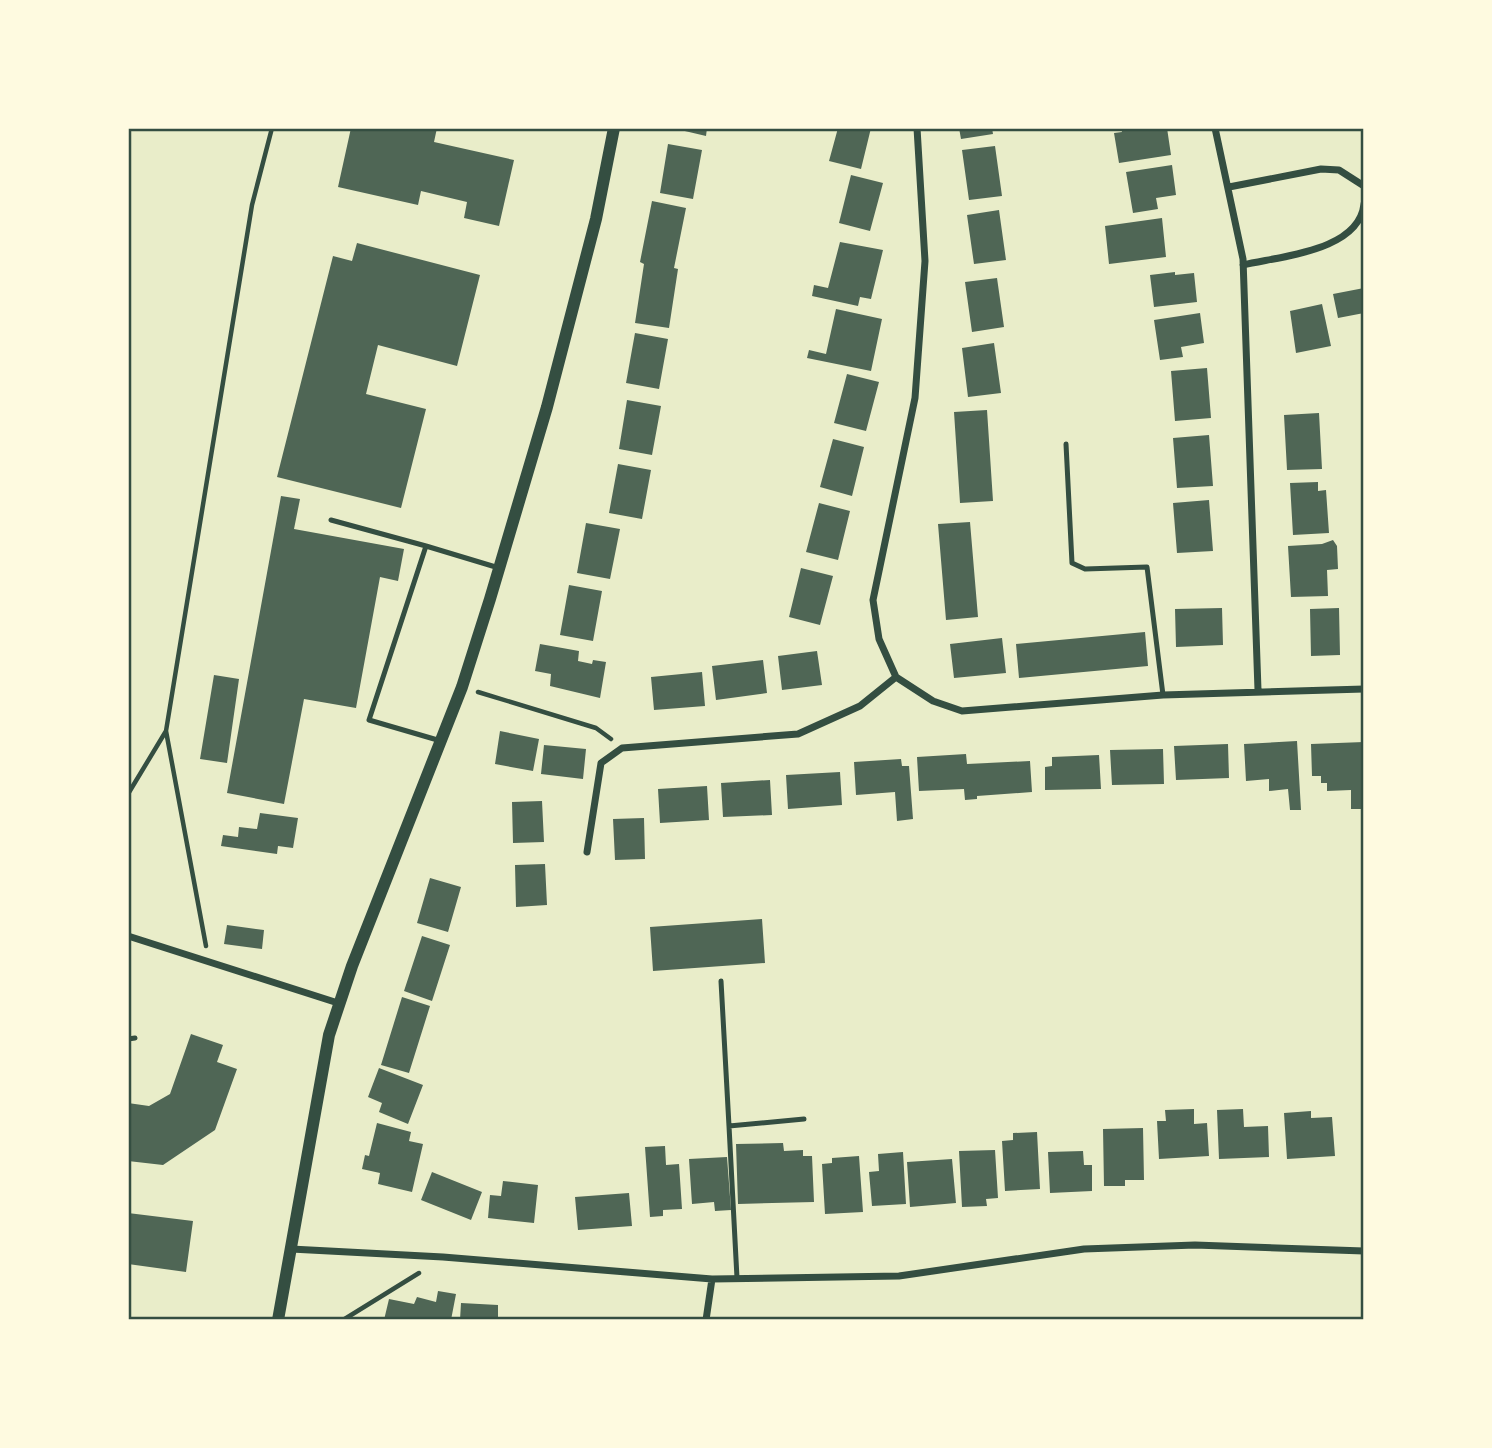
<svg xmlns="http://www.w3.org/2000/svg" width="1492" height="1448" font-family="'Work Sans',sans-serif">
<rect width="100%" height="100%" fill="#e9edc9"/>
<path fill="#4f6655" d="M351,128H437L434,142L514,160L499,226L464,218L467,202L421,191L418,205L338,187Z
M672,128H707L706,136Z
M838,128H871L861,169L829,161Z
M959,128H992L993,134L961,139Z
M1121,128H1167L1171,155L1119,163L1114,133L1122,132Z
M668,144L702,150L693,199L660,193Z
M995,146L1002,196L969,200L962,150Z
M1172,165L1176,195L1156,198L1158,209L1133,213L1126,172Z
M851,175L883,183L870,231L839,223Z
M652,201L686,208L674,268L678,269L669,328L635,323L644,264L640,262Z
M999,210L1006,260L974,264L967,215Z
M1162,218L1166,257L1109,264L1105,226Z
M840,242L883,250L871,299L860,297L858,306L812,296L814,285L828,288Z
M357,243L480,275L457,366L378,345L366,394L426,409L401,508L277,477L333,256L352,261Z
M1175,272V275L1194,273L1197,302L1154,307L1150,275Z
M997,278L1004,327L972,332L965,282Z
M1364,288V313L1338,318L1333,294Z
M1322,304L1331,346L1296,353L1290,311Z
M836,309L882,319L871,371L807,358L809,350L826,354Z
M1200,313L1204,343L1181,347L1183,357L1160,360L1154,320Z
M635,333L668,339L659,389L626,383Z
M994,343L1001,393L968,397L962,348Z
M1207,368L1211,418L1175,421L1171,371Z
M847,374L879,382L866,431L834,423Z
M627,400L661,406L652,455L619,449Z
M987,410L993,501L960,503L954,412Z
M1319,413L1322,469L1287,470L1284,415Z
M1209,435L1213,486L1177,488L1173,438Z
M833,439L864,447L852,496L820,487Z
M618,464L651,470L642,519L609,513Z
M1318,482V491L1326,490L1329,533L1293,535L1290,483Z
M281,496L300,499L294,529L404,549L398,581L380,577L356,708L304,699L284,804L227,793Z
M1209,500L1213,551L1177,553L1173,503Z
M819,503L850,511L838,560L806,552Z
M970,522L978,617L946,620L938,524Z
M586,523L620,529L610,579L577,573Z
M1333,540L1337,546L1338,569L1327,570L1328,596L1291,597L1288,546L1322,544Z
M801,568L833,576L820,625L789,617Z
M569,585L602,591L593,641L560,635Z
M1222,608L1223,645L1176,647L1175,609Z
M1339,608L1340,655L1311,656L1310,609Z
M1362,616H1364V654H1361Z
M1145,632L1148,666L1019,678L1016,644Z
M1002,638L1006,673L954,678L950,644Z
M540,644L579,651L578,661L592,664L593,660L606,662L600,698L550,686L551,674L535,671Z
M817,651L822,685L782,690L778,656Z
M763,660L767,693L716,700L712,666Z
M702,672L705,706L654,710L651,677Z
M214,675L239,679L227,763L200,759Z
M500,731L539,739L533,771L495,764Z
M1297,741L1301,810H1290L1288,789L1269,791V779L1246,781L1244,744Z
M1364,742V809H1351V790L1327,791V783H1321V776H1312L1311,744Z
M1228,744L1229,778L1176,780L1174,746Z
M544,745L586,749L583,779L541,774Z
M1163,749L1164,784L1112,785L1110,750Z
M966,754L967,764L1030,761L1032,792L977,796V799L965,800L964,789L919,791L917,757Z
M1099,755L1101,789L1045,790V767L1052,766V757Z
M901,759L902,766H909L913,819L897,821L895,792L856,795L854,762Z
M840,772L842,805L788,809L786,775Z
M770,780L772,815L723,817L721,783Z
M707,786L709,820L660,823L658,789Z
M542,801L544,842L513,843L512,802Z
M260,813L298,818L293,848L278,846L277,854L221,846L223,835L238,837L239,827L257,829Z
M644,818L645,859L615,860L613,819Z
M545,864L547,905L516,907L515,865Z
M430,878L461,887L448,932L417,923Z
M762,919L765,963L653,971L650,927Z
M227,925L264,930L262,949L224,944Z
M422,936L450,945L432,1001L404,991Z
M402,997L430,1006L409,1073L381,1065Z
M191,1034L223,1045L217,1062L237,1069L215,1130L163,1165L128,1161V1103L149,1106L170,1094Z
M379,1068L423,1085L408,1124L379,1112L382,1103L368,1097Z
M1194,1109V1124L1207,1123L1209,1156L1159,1159L1157,1121H1166L1165,1110Z
M1243,1109L1244,1127L1268,1126L1269,1157L1219,1159L1217,1110Z
M1311,1111V1118L1332,1117L1335,1156L1287,1159L1284,1113Z
M377,1123L411,1132L409,1141L423,1144L412,1192L378,1184L380,1173L362,1169L365,1155L369,1156Z
M1143,1128L1144,1180H1125V1186H1104L1103,1129Z
M1037,1132L1040,1189L1005,1191L1002,1141L1013,1140V1133Z
M783,1143L784,1151L803,1150V1156H812L814,1202L738,1204L736,1144Z
M665,1146L666,1165L679,1164L682,1209L663,1210V1216L650,1217L645,1147Z
M995,1150L998,1198L986,1199L987,1206L962,1207L959,1151Z
M1083,1151L1084,1165H1092V1191L1050,1193L1048,1152Z
M903,1152L906,1204L872,1206L869,1172L879,1171L878,1154Z
M859,1156L863,1212L825,1214L822,1164L832,1163V1158Z
M727,1157L731,1210L715,1211L714,1202L692,1204L689,1159Z
M952,1159L956,1203L910,1207L907,1162Z
M432,1172L482,1192L471,1220L421,1200Z
M503,1181L538,1185L534,1223L488,1218L490,1195L501,1196Z
M629,1193L632,1226L578,1230L575,1197Z
M128,1213L193,1221L186,1272L128,1264Z
M438,1291L456,1294L451,1320H384L389,1299L414,1304L417,1297L436,1302Z
M461,1303L498,1305V1320H460Z"/>
<g fill="none" stroke-linecap="round" stroke-linejoin="round">
<path stroke="#344e41" stroke-width="4.5" d="M478,692L596,728L611,739
M166,731L206,946
M128,794L166,731L252,205L272,128
M343,1320L419,1273"/>
<path stroke="#344e41" stroke-width="5" d="M1066,444L1072,563L1085,569L1147,567L1163,695
M331,520L426,546L369,720L441,741
M426,546L499,568
M721,981L729,1126
M128,1039L135,1038
M737,1278L729,1126L804,1119"/>
<path stroke="#344e41" stroke-width="7" d="M917,128L925,261L915,398L873,600L879,639L896,677L933,701L962,711L1163,695L1364,689
M1215,128L1243,259L1258,690
M1229,187L1321,169L1339,170L1364,186
M1243,265C1281,256 1359,251 1364,204
M587,852L601,763L622,748L798,734L860,706L896,677
M128,936L338,1003
M291,1249L443,1257L712,1279L899,1276L1084,1249L1195,1245L1364,1251
M706,1320L712,1279"/>
<path stroke="#344e41" stroke-width="12" d="M278,1320L329,1035L352,966L462,687L490,599L547,407L596,219L614,128"/>
</g>
<rect width="1492" height="1448" fill="none" stroke="#fefae0" stroke-width="259"/>
<rect x="130" y="130" width="1232" height="1188" fill="none" stroke="#344e41" stroke-width="2.5"/>
</svg>
